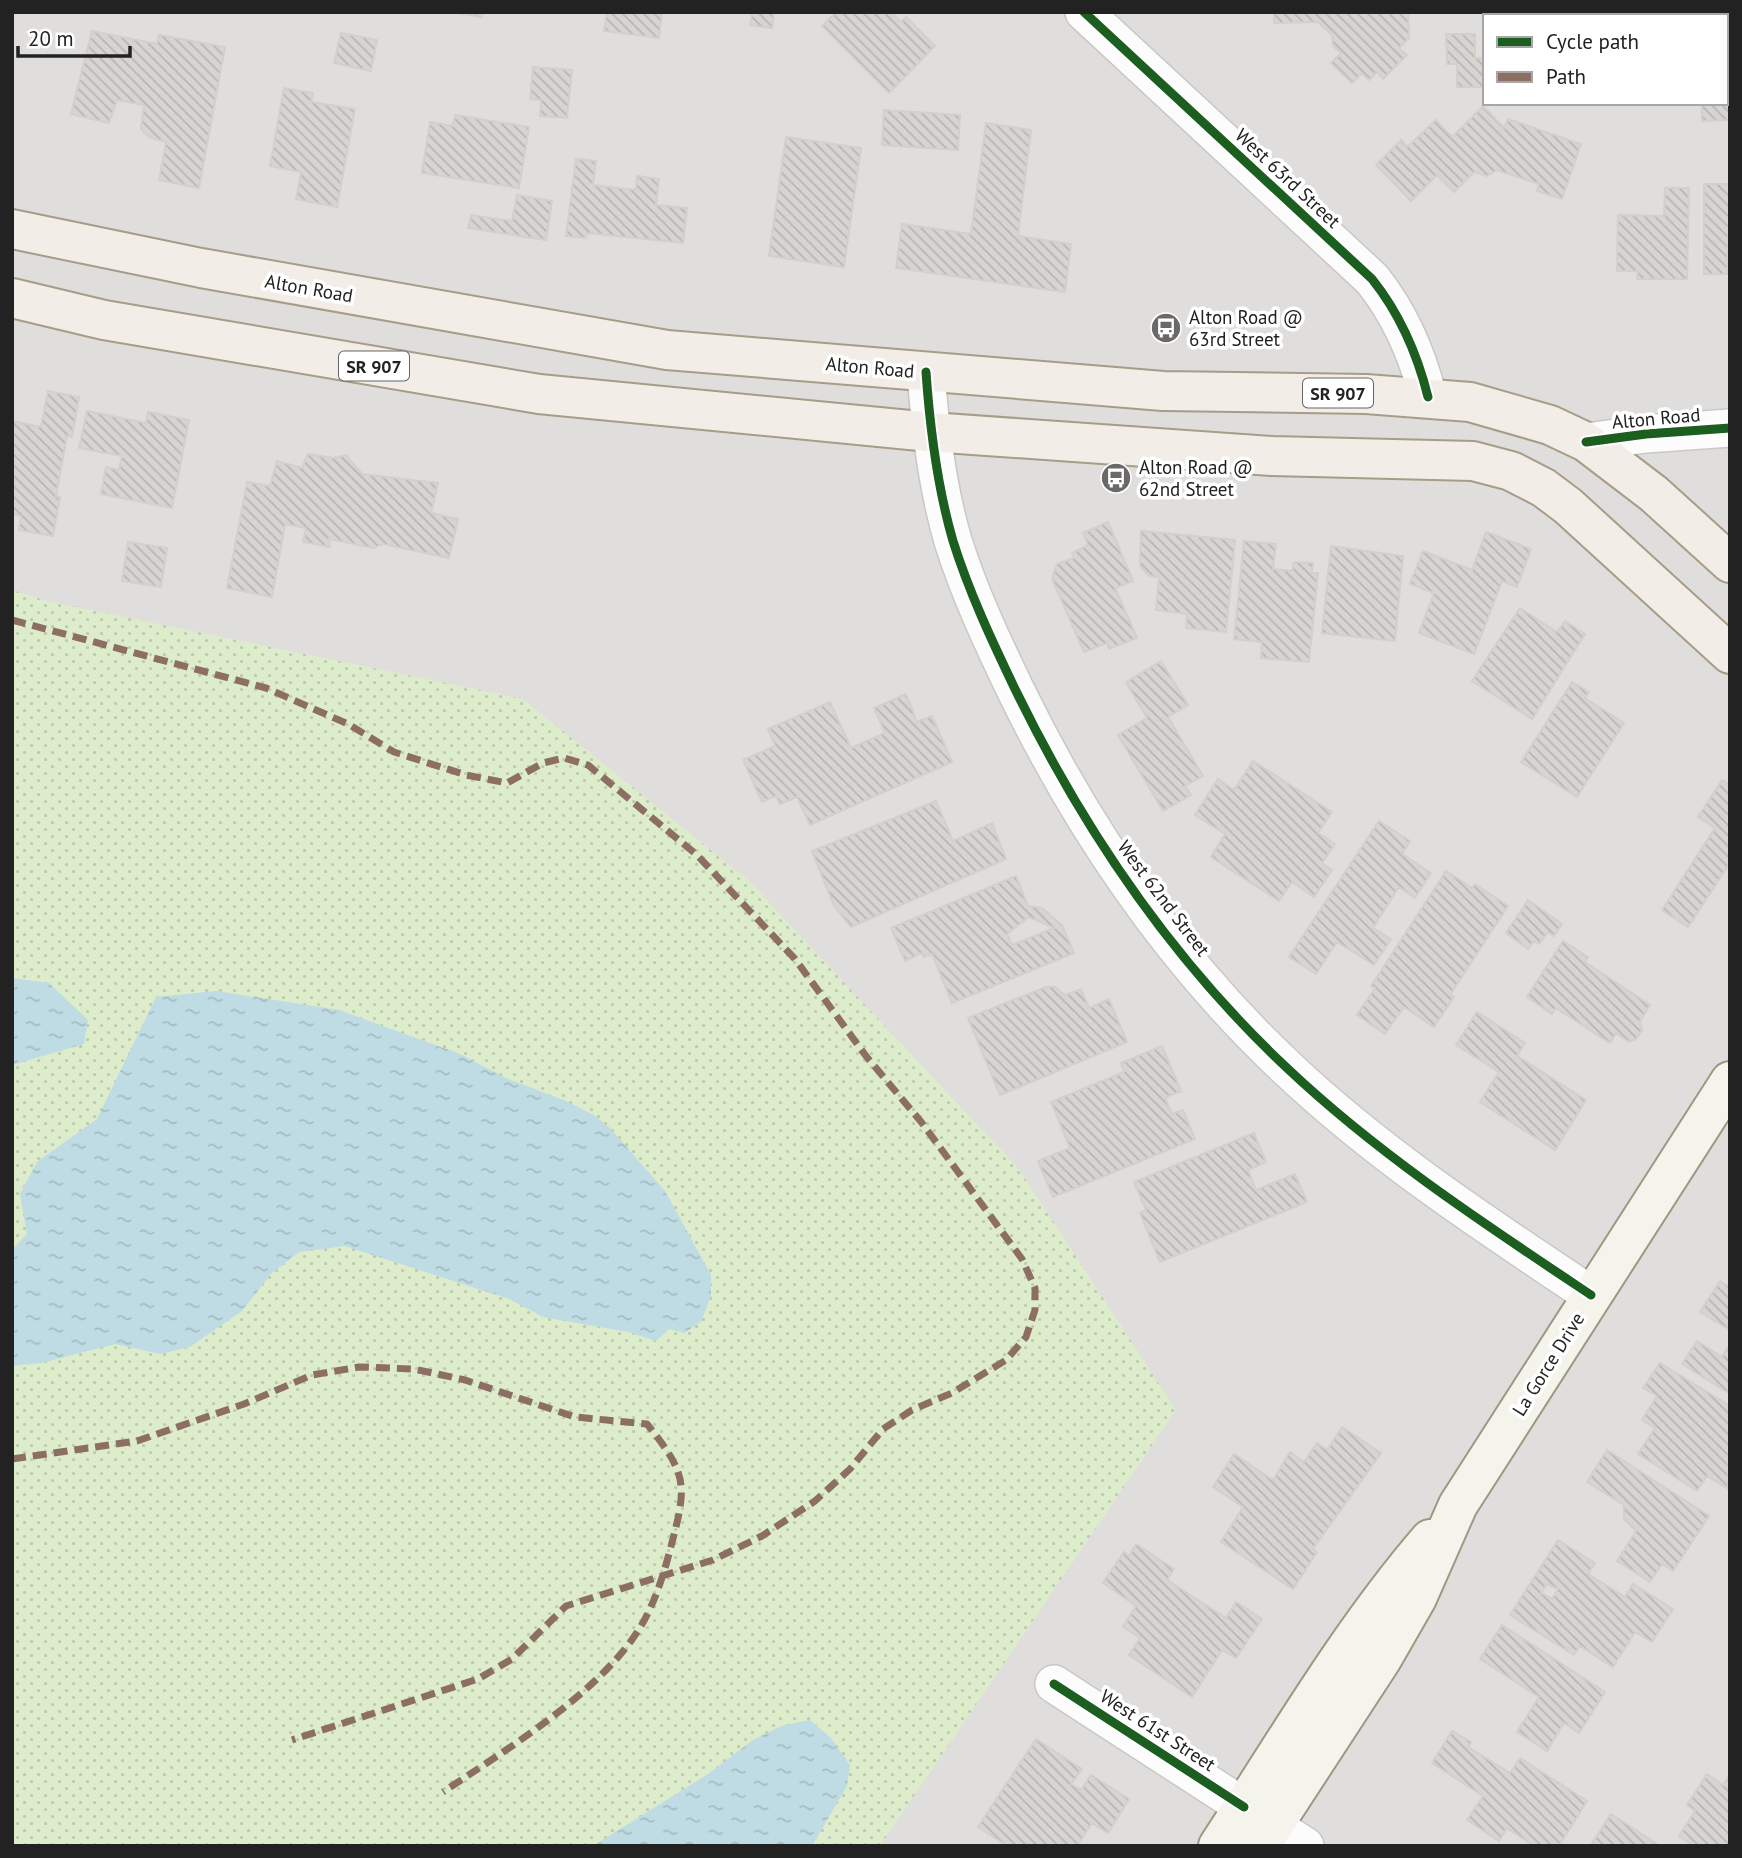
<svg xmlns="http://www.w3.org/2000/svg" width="1742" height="1858" font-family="'PT Sans',sans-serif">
<defs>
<pattern id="grass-dots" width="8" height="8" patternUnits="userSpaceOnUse" patternTransform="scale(1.75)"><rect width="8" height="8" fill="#ddeccb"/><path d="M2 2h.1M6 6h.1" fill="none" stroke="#bdcaae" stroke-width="1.8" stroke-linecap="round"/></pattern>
<pattern id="water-ripples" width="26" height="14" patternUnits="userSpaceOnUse" patternTransform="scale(1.75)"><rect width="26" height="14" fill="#bfdbe3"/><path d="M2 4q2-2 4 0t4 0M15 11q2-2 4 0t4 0" fill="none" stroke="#a4bcc2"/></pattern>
<pattern id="building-back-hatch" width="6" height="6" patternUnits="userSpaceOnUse" patternTransform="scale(1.75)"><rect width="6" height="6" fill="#d7d4d2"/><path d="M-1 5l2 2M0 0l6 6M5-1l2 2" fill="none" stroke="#b8b6b4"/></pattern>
</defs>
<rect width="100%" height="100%" fill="#f0eeeb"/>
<path fill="#dfdedc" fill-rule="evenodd" d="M12,12H1730V1846H12ZM1485,16H1726V103H1485Z"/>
<path fill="url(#grass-dots)" d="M12,590L47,601L523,699L748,880L1019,1169L1176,1410L880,1846H12Z"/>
<path fill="url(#water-ripples)" d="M12,978L49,983L88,1020L84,1044L12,1065Z
M216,991L339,1010L460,1054L506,1078L566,1101L595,1116L610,1128L665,1191L711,1275V1296L701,1322L684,1333L669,1329L656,1341L628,1332L543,1317L509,1299L345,1246L299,1252L271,1274L242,1311L190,1347L160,1354L115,1344L41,1363L12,1366V1250L27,1234L20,1194L37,1162L97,1119L156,997Z
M810,1720L831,1738L850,1765L847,1786L812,1846H593L708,1774L753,1740L781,1726Z"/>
<path fill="url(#building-back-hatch)" stroke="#d3d0cc" stroke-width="2" fill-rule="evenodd" d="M452,12H482V17Z
M607,12H662L659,38L604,31Z
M743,12H774L772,28L750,25L752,13Z
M836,12H891L901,22L906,17L935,46L889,93L822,26Z
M1274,12H1408L1409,38L1399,48L1407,55L1383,79L1377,72L1369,80L1362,73L1352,83L1331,63L1341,53L1333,46L1332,35L1318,22L1274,23Z
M1485,12H1601V16H1485V32Z
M1613,12H1689V16H1613Z
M1706,12H1730V120L1702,121V103H1726V16H1706Z
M92,31L157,44L159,35L225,47L199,188L159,180L166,142L149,137L141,129L144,105L117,100L109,123L71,114Z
M341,33L377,40L371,71L334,63Z
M1446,34H1475V58H1485V87H1457V64H1447Z
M533,67L572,70L567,118L540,116L541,100L530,99Z
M284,88L313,93L311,102L355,109L337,207L296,199L301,172L270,166Z
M1483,106L1504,128L1508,119L1581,144L1562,199L1537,191L1539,184L1497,170L1487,176L1474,172L1454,192L1437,175L1411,201L1376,165L1401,140L1407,147L1436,120L1452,137Z
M884,110L960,115L958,150L882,145Z
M455,115L529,127L519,188L422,173L430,122L453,126Z
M986,123L1031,130L1018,236L1071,244L1065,292L896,268L902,224L971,234Z
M786,137L861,148L844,267L769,256Z
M576,159L596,161L593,185L636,190L637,176L659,179L656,205L687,208L683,243L587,233L586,238L566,236Z
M1704,184H1730L1727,274H1704Z
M1665,188H1689L1687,279H1637L1638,271H1617L1618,215L1664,216Z
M517,195L552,201L546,240L468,228L471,215L512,221Z
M48,391L79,397L72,437L67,436L56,496L60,497L53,536L19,530L21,516L12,514V421L41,427Z
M87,411L146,423L148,412L189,420L172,508L101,494L106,467L119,470L122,456L79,448Z
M308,454L333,458L346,455L362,474L438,483L431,513L458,519L449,558L383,544L373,548L329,539L330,547L303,542L306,528L285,524L272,597L227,588L247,482L270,486L277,461L302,468Z
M1108,522L1133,581L1115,588L1137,638L1109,649L1107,643L1084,652L1052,579L1057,564L1074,558L1072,553L1088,545L1083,533Z
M1141,531L1235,540L1226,632L1186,628L1187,614L1156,610L1159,578L1148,575L1140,566Z
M1486,532L1531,549L1517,587L1502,581L1474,654L1419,633L1434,593L1410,584L1423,551L1472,570Z
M1244,541L1276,544L1273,569L1292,571L1294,562L1313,563L1312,573H1318L1309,662L1261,658L1262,642L1234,639Z
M128,542L167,548L161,587L122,581Z
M1331,546L1403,556L1395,641L1322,633Z
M1520,608L1557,632L1565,621L1585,634L1532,719L1472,681Z
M1161,661L1188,705L1168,717L1203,776L1185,786L1191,795L1163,811L1118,735L1147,718L1126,682Z
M1572,682L1589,692L1585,698L1624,723L1577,797L1521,762Z
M906,694L917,722L932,716L952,762L810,825L797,797L780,804L776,796L762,802L743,760L775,746L768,729L830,702L851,748L885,733L874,708Z
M1253,761L1332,812L1318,833L1335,844L1322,863L1332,870L1314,897L1292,882L1279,901L1211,857L1225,834L1195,815L1218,779L1234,790Z
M1722,780L1730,785V863L1688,927L1662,910L1715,828L1698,817Z
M936,801L953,841L992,823L1006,859L851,927L834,906L812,851Z
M1379,821L1410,841L1402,854L1431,873L1415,898L1399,887L1373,928L1391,939L1374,965L1337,942L1316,974L1289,957Z
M1446,871L1472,888L1475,884L1508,906L1450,995L1454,997L1434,1027L1404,1007L1385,1034L1357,1015L1375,988L1371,986Z
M1016,876L1028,906L1042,908L1062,925L1074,953L952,1003L932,954L924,957L922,953L905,961L891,928ZM1029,917L1054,928L1012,945L1007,934Z
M1528,900L1562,924L1554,936L1548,932L1539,944L1534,941L1528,949L1506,933Z
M1563,941L1588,957L1585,962L1650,1005L1640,1021L1642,1030L1636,1039L1629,1042L1616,1033L1610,1043L1556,1008L1552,1014L1527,997Z
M1046,987H1055L1065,995L1081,989L1089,1008L1109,999L1127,1042L1000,1095L968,1018Z
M1477,1012L1525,1043L1517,1056L1586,1100L1555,1150L1480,1102L1499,1072L1456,1045Z
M1162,1046L1181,1091L1165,1098L1172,1114L1183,1110L1195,1139L1053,1197L1038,1161L1070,1148L1051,1102L1124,1072L1121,1063Z
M1254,1133L1266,1162L1248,1170L1256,1190L1295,1174L1307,1202L1160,1262L1140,1213L1146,1210L1134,1182Z
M1720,1281L1730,1287V1330L1700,1312Z
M1697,1341L1722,1357L1730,1344V1394L1682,1364Z
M1660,1363L1730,1406L1728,1489L1707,1476L1697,1491L1638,1454L1655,1428L1642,1420L1657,1396L1643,1388Z
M1342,1427L1381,1453L1313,1549L1317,1552L1293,1589L1221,1542L1243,1507L1213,1487L1234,1454L1273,1480L1290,1452L1304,1462L1317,1443L1327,1450Z
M1607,1450L1709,1516L1673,1571L1662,1564L1650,1582L1617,1561L1636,1531L1624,1519V1505L1587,1482Z
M1558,1540L1595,1563L1588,1574L1625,1597L1633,1584L1673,1609L1652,1642L1635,1632L1613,1667L1580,1646L1574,1655L1510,1615ZM1547,1584L1558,1589L1552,1599L1541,1593Z
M1136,1544L1174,1569L1167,1580L1226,1618L1236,1602L1262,1619L1236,1658L1222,1650L1192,1697L1129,1655L1140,1638L1123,1627L1136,1606L1103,1583L1124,1552L1129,1556Z
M1502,1625L1605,1692L1579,1733L1564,1723L1547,1751L1517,1732L1539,1697L1480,1659Z
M1452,1731L1471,1742L1468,1747L1510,1773L1520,1758L1587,1801L1559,1846H1534L1507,1828L1499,1841L1467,1820L1483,1796L1432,1763Z
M1036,1739L1082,1769L1071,1784L1081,1790L1091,1775L1129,1799L1108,1833L1092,1823L1077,1846H1007L978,1827Z
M1707,1774L1723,1785L1730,1775V1846H1694L1679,1836L1695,1811L1687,1805Z
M1611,1814L1660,1846H1590Z"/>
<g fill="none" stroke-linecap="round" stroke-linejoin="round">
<g stroke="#c9c8c7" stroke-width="40">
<path id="minor" d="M1084,12L1372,279C1400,314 1417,353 1428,397
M926,372C930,429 937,486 953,541C969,592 992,641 1015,689C1083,829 1173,961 1287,1068C1379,1155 1486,1225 1591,1295
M1586,442L1646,434L1730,428
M1054,1684L1244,1807
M1274,1826L1305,1846"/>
</g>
<g stroke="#999a82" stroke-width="42">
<path id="secondary" d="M1218,1846C1286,1742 1349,1633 1430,1539
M1260,1846L1382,1659L1417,1598L1458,1505L1730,1081"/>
</g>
<g stroke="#a79c86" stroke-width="42">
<path id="primary" d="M12,229L201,268L667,350L1163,391L1366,394L1470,402L1550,425L1586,442L1654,494L1730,563
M12,298L104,320L539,394L930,432L1272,456L1473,461L1511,471L1544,488L1568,506L1730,654"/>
</g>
<use href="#minor" stroke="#fdfcfc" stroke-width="37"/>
<use href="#secondary" stroke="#f4f4ed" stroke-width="38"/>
<use href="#primary" stroke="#f3ede7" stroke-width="38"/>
<path stroke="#8d6e63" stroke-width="7" stroke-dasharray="14 7" stroke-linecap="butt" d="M12,620L266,688L348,724L394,752L466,775L507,783L543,763L564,758L588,765L697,855L795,959L866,1056L922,1123L1022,1259L1035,1288V1310L1026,1337L1006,1360L952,1393L912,1410L883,1429L850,1469L815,1501L762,1536L713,1560L566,1606L512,1659L478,1679L292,1740
M12,1459L137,1441L244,1404L312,1375L359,1367L414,1369L465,1380L575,1417L647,1424C689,1476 687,1486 670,1550C664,1573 657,1595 647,1615C612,1686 507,1749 443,1792"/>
<g stroke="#fff" stroke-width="13">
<path id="cycleway" d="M1084,12L1372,279C1400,314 1417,353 1428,397
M926,372C930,429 937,486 953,541C969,592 992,641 1015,689C1083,829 1173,961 1287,1068C1379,1155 1486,1225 1591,1295
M1586,442L1646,434L1730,428
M1054,1684L1244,1807"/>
</g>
<use href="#cycleway" stroke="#1b5e20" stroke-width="9"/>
</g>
<defs>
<g id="bus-disc" transform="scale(1.575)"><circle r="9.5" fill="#6a6968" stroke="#fff"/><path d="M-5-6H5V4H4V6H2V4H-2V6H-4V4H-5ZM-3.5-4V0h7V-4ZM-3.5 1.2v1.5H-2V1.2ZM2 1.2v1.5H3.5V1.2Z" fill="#fff"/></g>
</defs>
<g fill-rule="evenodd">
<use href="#bus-disc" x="1166" y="328"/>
<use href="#bus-disc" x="1116" y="478"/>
</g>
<g text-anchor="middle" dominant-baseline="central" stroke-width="7" stroke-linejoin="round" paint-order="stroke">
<g fill="#fff" stroke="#646464" stroke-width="2">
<rect x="339" y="351.5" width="70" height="29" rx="5"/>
<rect x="1303" y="378.5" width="70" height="29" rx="5"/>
</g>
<g font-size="18" font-weight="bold" fill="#222">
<text x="374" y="366">SR 907</text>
<text x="1338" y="393">SR 907</text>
</g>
<g font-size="19" fill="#222" stroke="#fff">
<text transform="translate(1288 178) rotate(43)">West 63rd Street</text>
<text transform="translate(309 288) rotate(10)">Alton Road</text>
<text transform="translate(870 367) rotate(5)">Alton Road</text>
<text transform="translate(1656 418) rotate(-5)">Alton Road</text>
<text transform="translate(1164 898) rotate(53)">West 62nd Street</text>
<text transform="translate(1548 1364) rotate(-58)">La Gorce Drive</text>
<text transform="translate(1158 1730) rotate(33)">West 61st Street</text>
</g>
<g font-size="19" fill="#222" stroke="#fff" text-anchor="start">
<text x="1189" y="317">Alton Road @<tspan x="1189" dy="22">63rd Street</tspan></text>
<text x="1139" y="467">Alton Road @<tspan x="1139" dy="22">62nd Street</tspan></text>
</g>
</g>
<rect width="1742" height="1858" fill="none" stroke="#222222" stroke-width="28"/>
<rect x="1483" y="14" width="245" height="91" fill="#ffffff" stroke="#a7a7a7" stroke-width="2"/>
<rect x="1497" y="37" width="35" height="10" fill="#1b5e20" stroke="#a7a7a7" stroke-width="2"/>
<text x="1546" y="49" font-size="21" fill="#222222">Cycle path</text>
<rect x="1497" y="72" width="35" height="10" fill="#8d6e63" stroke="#a7a7a7" stroke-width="2"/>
<text x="1546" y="84" font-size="21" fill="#222222">Path</text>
<path d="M18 46v10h112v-10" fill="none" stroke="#222222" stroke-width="3.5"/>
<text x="28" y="46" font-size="21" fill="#222222" stroke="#ffffff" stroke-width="5" paint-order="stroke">20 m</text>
</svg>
